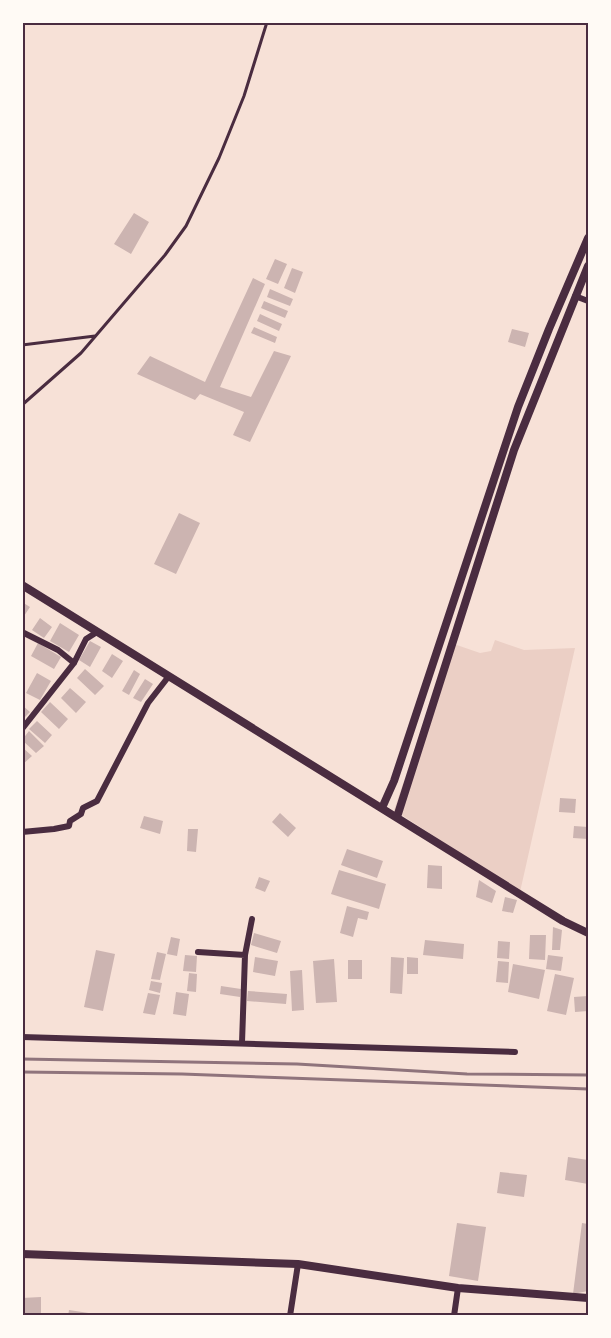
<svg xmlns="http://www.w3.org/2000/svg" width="611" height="1338" font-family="Arial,sans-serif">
<rect width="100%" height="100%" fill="#f7e1d7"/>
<path fill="#ebcfc5" d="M495,640L524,650L575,648L520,892L394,810L451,643L480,653L491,651Z"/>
<path fill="#ccb4b1" d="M134,213L149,222L131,254L114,244Z
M275,259L287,264L278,284L266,279Z
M292,268L303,272L295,293L284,288Z
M253,278L265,284L220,387L251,397L274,351L291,356L250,442L233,435L244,412L200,394L195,400L137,374L150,356L205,382Z
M270,289L293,299L290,306L267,297Z
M264,301L288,311L285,318L261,308Z
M260,314L282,324L279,331L257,321Z
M254,327L277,337L275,343L251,333Z
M512,329L529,333L525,347L508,342Z
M179,513L200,523L176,574L154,564Z
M22,602L30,607L22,619Z
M40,618L52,627L44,638L32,630Z
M60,623L79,635L69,652L50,641Z
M90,641L101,647L90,667L79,660Z
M38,643L61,657L54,669L31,656Z
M112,654L123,661L112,678L102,671Z
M85,669L104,686L95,695L77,678Z
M134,670L140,674L129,695L122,691Z
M37,673L51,681L40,700L26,693Z
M145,679L153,684L141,702L133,698Z
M70,688L86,702L76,713L61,698Z
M50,702L68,719L59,729L41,712Z
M22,705L30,712L22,720Z
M37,721L52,735L45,743L29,729Z
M29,731L44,746L36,753L22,740Z
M22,747L32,756L22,765Z
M560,798L576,799L575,813L559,812Z
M280,813L296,828L288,837L272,822Z
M144,816L163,821L160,834L140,828Z
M574,826L588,827V839L573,838Z
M188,829H198L196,852L187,851Z
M347,849L383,861L377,878L341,865Z
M428,865L442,866V889L427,888Z
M339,870L386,884L379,909L331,894Z
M259,877L270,881L265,892L255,888Z
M479,880L496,891L492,903L476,897Z
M505,897L517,900L513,913L502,911Z
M347,906L369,912L367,920L358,918L353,937L340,933Z
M553,927L562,930L560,950H552Z
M254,933L281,941L277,953L251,945Z
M530,935H546L545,960L529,959Z
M171,937L180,939L177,956L167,954Z
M425,940L464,944L463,959L423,955Z
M498,941L510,942L509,959L497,958Z
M96,950L115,954L103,1011L84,1007Z
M157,952L166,954L160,980L151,979Z
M185,955L197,956L196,972L183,971Z
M548,955L563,957L561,971L546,969Z
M255,957L278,961L275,976L253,972Z
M391,957L404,958L402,994L390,993Z
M407,957L418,958V974H407Z
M334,959L337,1002L316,1003L313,961Z
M348,960H362V979H348Z
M498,961L509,962L508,983L496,982Z
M513,964L545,970L539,999L508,992Z
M302,970L304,1010L292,1011L290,971Z
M189,973L197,974L196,992L187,991Z
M555,974L574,978L566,1015L547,1011Z
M151,981L162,983L160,993L149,990Z
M221,986L241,989L240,997L220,994Z
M248,991L287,994L286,1004L247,1001Z
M176,992L189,994L186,1016L173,1014Z
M148,993L160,995L155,1015L143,1013Z
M588,996V1011L575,1012L574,997Z
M568,1157L588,1160V1184L565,1180Z
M500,1172L527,1175L524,1197L497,1193Z
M457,1223L486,1227L478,1281L449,1276Z
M582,1223L588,1224V1291L573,1294Z
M41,1297V1316H22V1298Z
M69,1310L95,1314V1316H68Z"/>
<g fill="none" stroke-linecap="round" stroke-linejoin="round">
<path stroke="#4a2c40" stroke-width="3" d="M22,345L95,336
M22,405L81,353L165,255L186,226L219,158L244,96L267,22"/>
<path stroke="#4a2c40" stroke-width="6" d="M575,296L588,301
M22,632L58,650L74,663
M22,729L74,663L86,639L97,632
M22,832L54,829L69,826L70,821L81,814L83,808L97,801L148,703L169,676
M198,952L245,955
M22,1037L515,1052
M242,1043L245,955L252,919
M290,1316L298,1264
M454,1316L458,1288"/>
<path stroke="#4a2c40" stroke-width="8" d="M22,585L563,921L588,933
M382,808L394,781L518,407L549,329L588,238
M397,817L514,450L588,266
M22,1254L298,1264L458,1288L588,1298"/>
<path stroke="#8f747c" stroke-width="3" d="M22,1059L297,1064L467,1074L588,1075
M22,1072L182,1074L588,1089"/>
</g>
<rect width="611" height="1338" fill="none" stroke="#fffaf5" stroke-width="48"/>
<rect x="24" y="24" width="563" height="1290" fill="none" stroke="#4a2c40" stroke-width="2"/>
</svg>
